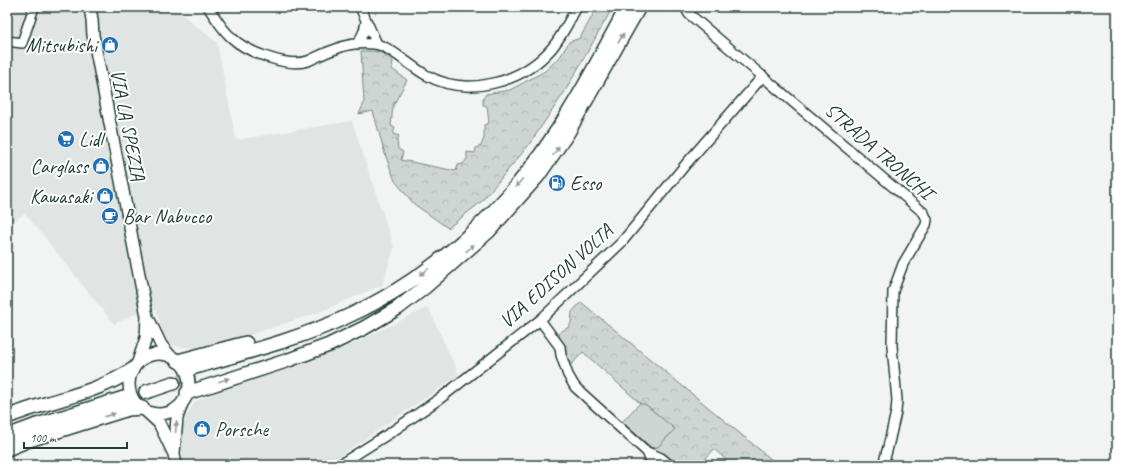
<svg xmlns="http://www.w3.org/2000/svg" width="1124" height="472" font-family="Caveat,sans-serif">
<defs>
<pattern id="park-crowns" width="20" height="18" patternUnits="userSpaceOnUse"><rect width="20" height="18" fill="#ced5d3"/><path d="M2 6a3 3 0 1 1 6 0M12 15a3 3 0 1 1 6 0" fill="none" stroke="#b0b8b6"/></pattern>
</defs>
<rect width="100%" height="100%" fill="#f2f3f3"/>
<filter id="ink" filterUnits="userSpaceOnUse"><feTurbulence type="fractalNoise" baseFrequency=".025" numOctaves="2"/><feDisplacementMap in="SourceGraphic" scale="8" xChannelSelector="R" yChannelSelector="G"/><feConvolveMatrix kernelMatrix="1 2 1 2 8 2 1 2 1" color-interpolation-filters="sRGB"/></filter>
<g filter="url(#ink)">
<path fill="#e0e4e3" d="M7,7H173L217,43L236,140L352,121L394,248L382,285L314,314L243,337L193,348L173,346L163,334L156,310L137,313L114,324L25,213L7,226Z
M428,307L459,375L335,459L325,465H184L179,435L185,419L195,402L225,388L287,370L355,343Z"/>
<path fill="#ced5d3" stroke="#768984" d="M640,403L645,404L675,429L658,447L652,448L622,422Z"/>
<path fill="url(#park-crowns)" stroke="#768984" d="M594,7H613L564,93L528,146L481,202L448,228L414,204L395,181L385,154L373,111L359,114L364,103L361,51C377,51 381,51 393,61L392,69L407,80L393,106L391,126L395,128L393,134L399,136L397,141L398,149L403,152L401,160L456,171L458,165L463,164L467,159V152L475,153L476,148L481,146L484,138V125L489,123L487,106L483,105V99L486,94L510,90L545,71L560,57L569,42L580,38L594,13Z
M581,302L778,465H732L714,449L700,465H675L667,457L652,448L658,447L675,429L645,404H641L583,352L570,366L559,336L560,332L569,327L571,323L572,312Z"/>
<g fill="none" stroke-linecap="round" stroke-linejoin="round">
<path stroke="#c8cfcd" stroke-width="13" stroke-dasharray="13 6" stroke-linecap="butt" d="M173,383L195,377
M124,398L146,392"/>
<g stroke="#1f3d34" stroke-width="12">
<path id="minor" d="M208,7C216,18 222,30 232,38C247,52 288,68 308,61C317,57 326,52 336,49C347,44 362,43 374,44C389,45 411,67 426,75C467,98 522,83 552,48C562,36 569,21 577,7
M360,7L377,44
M685,7L689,14L924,213L927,220L926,225L903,264L893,291L892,346L897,400L896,412L888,447L883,465
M7,41L22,43L34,7
M358,44L364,31L366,22
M540,320L560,347L561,355L568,375L575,387L647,452L661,458L670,465
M647,452L653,465
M339,465L390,433L442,397L540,320L558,303L622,242L686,164L763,76"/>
</g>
<g stroke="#1f3d34" stroke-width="14">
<path id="major" d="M90,7L92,20L93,35L147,316L146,338L138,362
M149,320L161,345L171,357
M129 384a30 30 0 1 1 60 0a30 30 0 1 1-60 0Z
M147,412L159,423L174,454L176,465
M174,453L177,418L183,401"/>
</g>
<g stroke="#1f3d34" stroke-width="16">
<path id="highway" d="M178,361L246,343
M192,368C243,353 296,340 344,318C429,280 501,215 552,138C580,97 603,51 627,7
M146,392L173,383
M187,393L286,361L329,345L364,328L398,308L425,287L489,231L538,176L567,134L639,7
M7,417C48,400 94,395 132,370
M7,436L34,426L124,398
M7,449L29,440L128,409L142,408"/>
</g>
<use href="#minor" stroke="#fff" stroke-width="9"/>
<use href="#major" stroke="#fff" stroke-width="11"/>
<use href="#highway" stroke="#fff" stroke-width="13"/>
</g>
<defs><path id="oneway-solid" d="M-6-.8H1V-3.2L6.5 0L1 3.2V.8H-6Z"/></defs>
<g fill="#8f9e9a">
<use href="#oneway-solid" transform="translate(621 38) rotate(-61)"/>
<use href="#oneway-solid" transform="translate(556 151) rotate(-55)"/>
<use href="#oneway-solid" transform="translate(519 183) rotate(130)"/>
<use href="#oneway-solid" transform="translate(470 248) rotate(-42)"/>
<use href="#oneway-solid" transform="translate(424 272) rotate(144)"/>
<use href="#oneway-solid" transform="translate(224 380) rotate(-18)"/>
<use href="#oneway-solid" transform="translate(110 415) rotate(-17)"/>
<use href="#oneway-solid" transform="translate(176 427) rotate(-85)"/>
</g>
</g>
<defs>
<g id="shop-disc" transform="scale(0.9)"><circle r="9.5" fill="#1f6fb2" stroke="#fff"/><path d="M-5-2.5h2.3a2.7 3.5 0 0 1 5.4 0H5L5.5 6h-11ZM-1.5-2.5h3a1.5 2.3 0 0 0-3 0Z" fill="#fff"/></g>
<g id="supermarket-disc" transform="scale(0.9)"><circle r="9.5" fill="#1f6fb2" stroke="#fff"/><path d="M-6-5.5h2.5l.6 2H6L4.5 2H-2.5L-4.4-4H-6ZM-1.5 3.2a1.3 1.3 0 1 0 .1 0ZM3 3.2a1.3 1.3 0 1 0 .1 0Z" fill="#fff"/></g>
<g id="fuel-disc" transform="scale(0.9)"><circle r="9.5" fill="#1f6fb2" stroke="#fff"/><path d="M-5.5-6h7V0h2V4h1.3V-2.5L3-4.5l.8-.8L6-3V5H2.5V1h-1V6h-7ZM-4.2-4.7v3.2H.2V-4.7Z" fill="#fff"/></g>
<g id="cafe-disc" transform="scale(0.9)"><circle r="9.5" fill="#1f6fb2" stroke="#fff"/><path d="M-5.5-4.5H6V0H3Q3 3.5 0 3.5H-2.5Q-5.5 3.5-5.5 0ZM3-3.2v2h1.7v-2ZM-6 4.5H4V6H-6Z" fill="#fff"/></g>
</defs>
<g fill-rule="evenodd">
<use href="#shop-disc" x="110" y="45"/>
<use href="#supermarket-disc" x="66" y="139"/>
<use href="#shop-disc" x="101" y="166"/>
<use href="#fuel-disc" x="557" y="183"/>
<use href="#shop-disc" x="105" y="196"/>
<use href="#cafe-disc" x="110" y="216"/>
<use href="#shop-disc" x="202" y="429"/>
</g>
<g text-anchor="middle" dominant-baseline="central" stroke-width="4" stroke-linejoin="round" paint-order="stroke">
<g font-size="20" fill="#1f3d34" stroke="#fff" text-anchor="start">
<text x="97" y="45" text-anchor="end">Mitsubishi</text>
<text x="79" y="139">Lidl</text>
<text x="88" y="166" text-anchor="end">Carglass</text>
<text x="570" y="183">Esso</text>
<text x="92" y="196" text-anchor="end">Kawasaki</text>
<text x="123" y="216">Bar Nabucco</text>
<text x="215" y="429">Porsche</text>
</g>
<g font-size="20" fill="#1f3d34" stroke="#fff">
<text transform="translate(128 125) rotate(79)">VIA LA SPEZIA</text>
<text transform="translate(879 151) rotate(41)">STRADA TRONCHI</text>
<text transform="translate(556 276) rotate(-42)">VIA EDISON VOLTA</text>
</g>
</g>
<rect width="1124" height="472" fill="none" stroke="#fff" stroke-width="24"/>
<rect x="12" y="12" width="1100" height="448" fill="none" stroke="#1f3d34" stroke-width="1.5" filter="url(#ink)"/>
<path d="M24 442v6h103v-6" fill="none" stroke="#1f3d34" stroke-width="2"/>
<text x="30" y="442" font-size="12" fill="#1f3d34" stroke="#ffffff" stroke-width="3" paint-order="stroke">100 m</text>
</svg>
